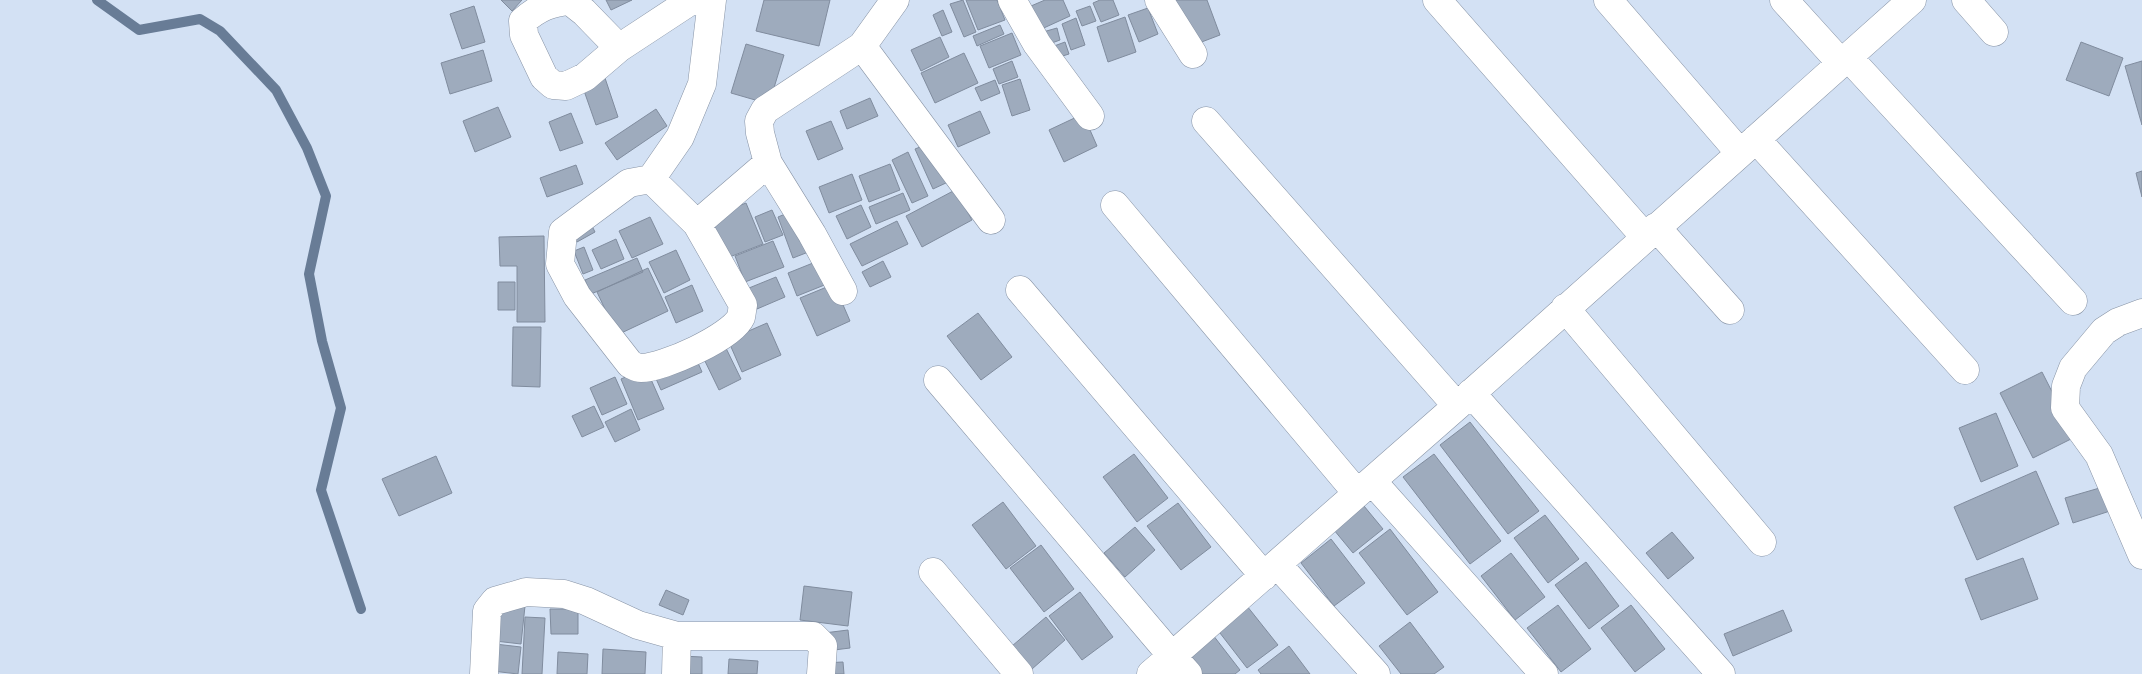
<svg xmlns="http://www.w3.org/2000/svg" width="2142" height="674" font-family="Lora,serif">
<rect width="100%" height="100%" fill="#d3e1f4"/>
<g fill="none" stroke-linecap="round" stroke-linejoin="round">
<path stroke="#687c96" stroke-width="10" d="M97,0L139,30L200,19L220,31L276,90L307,148L326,196L309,274L322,341L341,408L321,490L361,609"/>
</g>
<path fill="#9eabbd" stroke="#808c9e" d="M501,0H522L512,11Z
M606,0H632L611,10Z
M764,0H830L819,46L756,31Z
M963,0L976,32L964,37L950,4Z
M966,0H997L1005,20L978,30Z
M1045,0H1063L1070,16L1035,32L1024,9Z
M1100,0H1113L1119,15L1101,22L1093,3Z
M1173,0H1207L1220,35L1191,46Z
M474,6L485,42L462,49L450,14Z
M1090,6L1096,21L1082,26L1076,11Z
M1148,8L1158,34L1139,42L1128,15Z
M943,10L952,32L942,36L933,15Z
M1125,17L1136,52L1108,62L1097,27Z
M1076,18L1085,45L1071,50L1062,24Z
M1000,25L1004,34L977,46L973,36Z
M1057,28L1060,40L1041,47L1036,34Z
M1012,33L1021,55L989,68L980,46Z
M940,37L949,57L921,71L911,50Z
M1065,42L1069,54L1050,60L1046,49Z
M2081,42L2123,58L2109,96L2066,80Z
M746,44L784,55L769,104L731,93Z
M483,50L492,81L450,94L441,63Z
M964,53L978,83L935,103L921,73Z
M1012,61L1018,77L999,84L993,69Z
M2142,61V125L2125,66Z
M605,78L618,117L596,125L582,85Z
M1020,79L1030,110L1012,116L1002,85Z
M995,80L1000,93L981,101L975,88Z
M870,98L878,116L847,129L840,111Z
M498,107L511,137L475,152L463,121Z
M656,109L667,126L617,160L605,143Z
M980,111L990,133L958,147L948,125Z
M571,113L583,143L560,151L549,122Z
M1083,114L1097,146L1064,162L1049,130Z
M831,121L843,149L818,160L806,131Z
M930,143L948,182L933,189L915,149Z
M908,152L928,196L912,203L892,160Z
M890,164L900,190L869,202L859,176Z
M576,165L583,184L547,197L540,178Z
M2142,171V197L2136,173Z
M852,174L862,200L829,213L819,187Z
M955,190L972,220L922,247L906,216Z
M903,193L910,210L876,224L869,207Z
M746,203L763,244L727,258L711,217Z
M861,205L871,227L847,239L836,216Z
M772,210L783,235L765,242L755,217Z
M795,210L811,251L793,258L778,217Z
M650,217L663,244L632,258L619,231Z
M897,221L908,244L862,266L850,244Z
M590,222L595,232L577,242L572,231Z
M544,236L545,322H517V266H500L499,237Z
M616,239L624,259L601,269L592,250Z
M773,241L784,267L745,282L735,256Z
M584,247L593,270L583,274L574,251Z
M676,250L690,280L664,293L649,262Z
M637,258L643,272L591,294L585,280Z
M823,259L832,282L797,296L788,273Z
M883,261L891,277L870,287L862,272Z
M648,268L668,311L617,335L597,292Z
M776,277L785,297L757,309L749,288Z
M498,282H515V310H498Z
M834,284L850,321L817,336L800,298Z
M692,285L703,311L676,323L665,297Z
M978,313L1012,357L981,380L947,336Z
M767,323L781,355L742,372L728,340Z
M513,327H541L540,387L512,386Z
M723,342L741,379L719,390L701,353Z
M695,356L702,372L661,390L654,374Z
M646,368L664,409L638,420L621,379Z
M2042,372L2075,437L2033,458L2000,393Z
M615,377L627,404L602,415L590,388Z
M594,406L604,427L582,437L572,416Z
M631,409L640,430L615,442L605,422Z
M1996,413L2018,466L1981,482L1959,428Z
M1470,422L1539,511L1508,534L1440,445Z
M1134,454L1168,498L1137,522L1103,477Z
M1434,454L1501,541L1470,564L1403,477Z
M436,456L452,493L399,516L382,479Z
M2036,471L2059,524L1977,560L1954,507Z
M2103,487L2110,511L2073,523L2065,498Z
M1003,502L1036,546L1006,569L972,525Z
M1178,503L1211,547L1181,570L1147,526Z
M1364,506L1383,529L1353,553L1334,530Z
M1545,515L1579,559L1548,583L1514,538Z
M1135,527L1155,550L1125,577L1104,553Z
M1390,529L1438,592L1407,615L1359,553Z
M1672,532L1694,558L1668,579L1646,553Z
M1331,539L1365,583L1334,606L1301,563Z
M1041,545L1074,589L1044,612L1010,568Z
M1511,553L1545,597L1515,620L1481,576Z
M2023,558L2038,599L1981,620L1965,579Z
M1586,562L1619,606L1589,629L1555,585Z
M804,586L852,592L848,626L800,620Z
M666,590L689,600L683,615L659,605Z
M1080,592L1113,637L1082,660L1049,616Z
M1243,601L1278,645L1247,668L1213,624Z
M499,605L525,606L521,644L495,641Z
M1558,605L1591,649L1561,672L1527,628Z
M1631,605L1665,649L1635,672L1601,628Z
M550,609H578V634H551Z
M1783,610L1792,631L1733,656L1724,634Z
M525,617L545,618L542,674H522Z
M1046,617L1065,640L1032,669L1012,646Z
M1410,622L1444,667L1434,674H1401L1379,646Z
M1206,626L1240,670L1235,674H1194L1175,650Z
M848,630L850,648L826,651L824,633Z
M495,644L521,647L518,674L492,671Z
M1289,646L1310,674H1261L1258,670Z
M603,649L646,652L645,674H602Z
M558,652L588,654L587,674H557Z
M681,656L702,657V674H680Z
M729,659L758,661L757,674H728Z
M843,662L844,674H823L822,663Z"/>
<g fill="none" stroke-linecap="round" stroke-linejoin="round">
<g stroke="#8793a5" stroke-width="29">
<path id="minor" d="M1012,0L1037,44L1090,116
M1159,0L1193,54
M1437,0L1645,237
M1608,0L1740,153
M1784,0L1841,63
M1966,0L1994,32
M862,46L991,220
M619,48L584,12L570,1C551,2 538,8 523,21L524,35L544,77L553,85L566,86L585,77L619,48L692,0
M1848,57L2073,301
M1206,121L1457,406
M1756,139L1965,370
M651,179L697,224L743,305C742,309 742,313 741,317C732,337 663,368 641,368C637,368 634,366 630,364L577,296L560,264L563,232L629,183L651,179L680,137L702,84L712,0
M1115,205L1357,493
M697,224L768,163
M1656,227L1730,310
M1020,290L1264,576
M843,291L812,234L768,163L760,133L759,121L765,110L862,46L895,0
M1565,308L1762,542
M2142,313L2118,322L2104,331L2073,368L2066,386L2065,408L2099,455L2142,555
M938,380L1172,656L1151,674
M1471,393L1721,674
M1372,481L1544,674
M1277,564L1376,674
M933,572L1019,674
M484,674L487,611L495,601L526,592L564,594L586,601L638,625L677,636H813L823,646L821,674
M676,674L677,636
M1188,674L1172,656L1457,406L1912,0"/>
</g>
<use href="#minor" stroke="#fff" stroke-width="28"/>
</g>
</svg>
